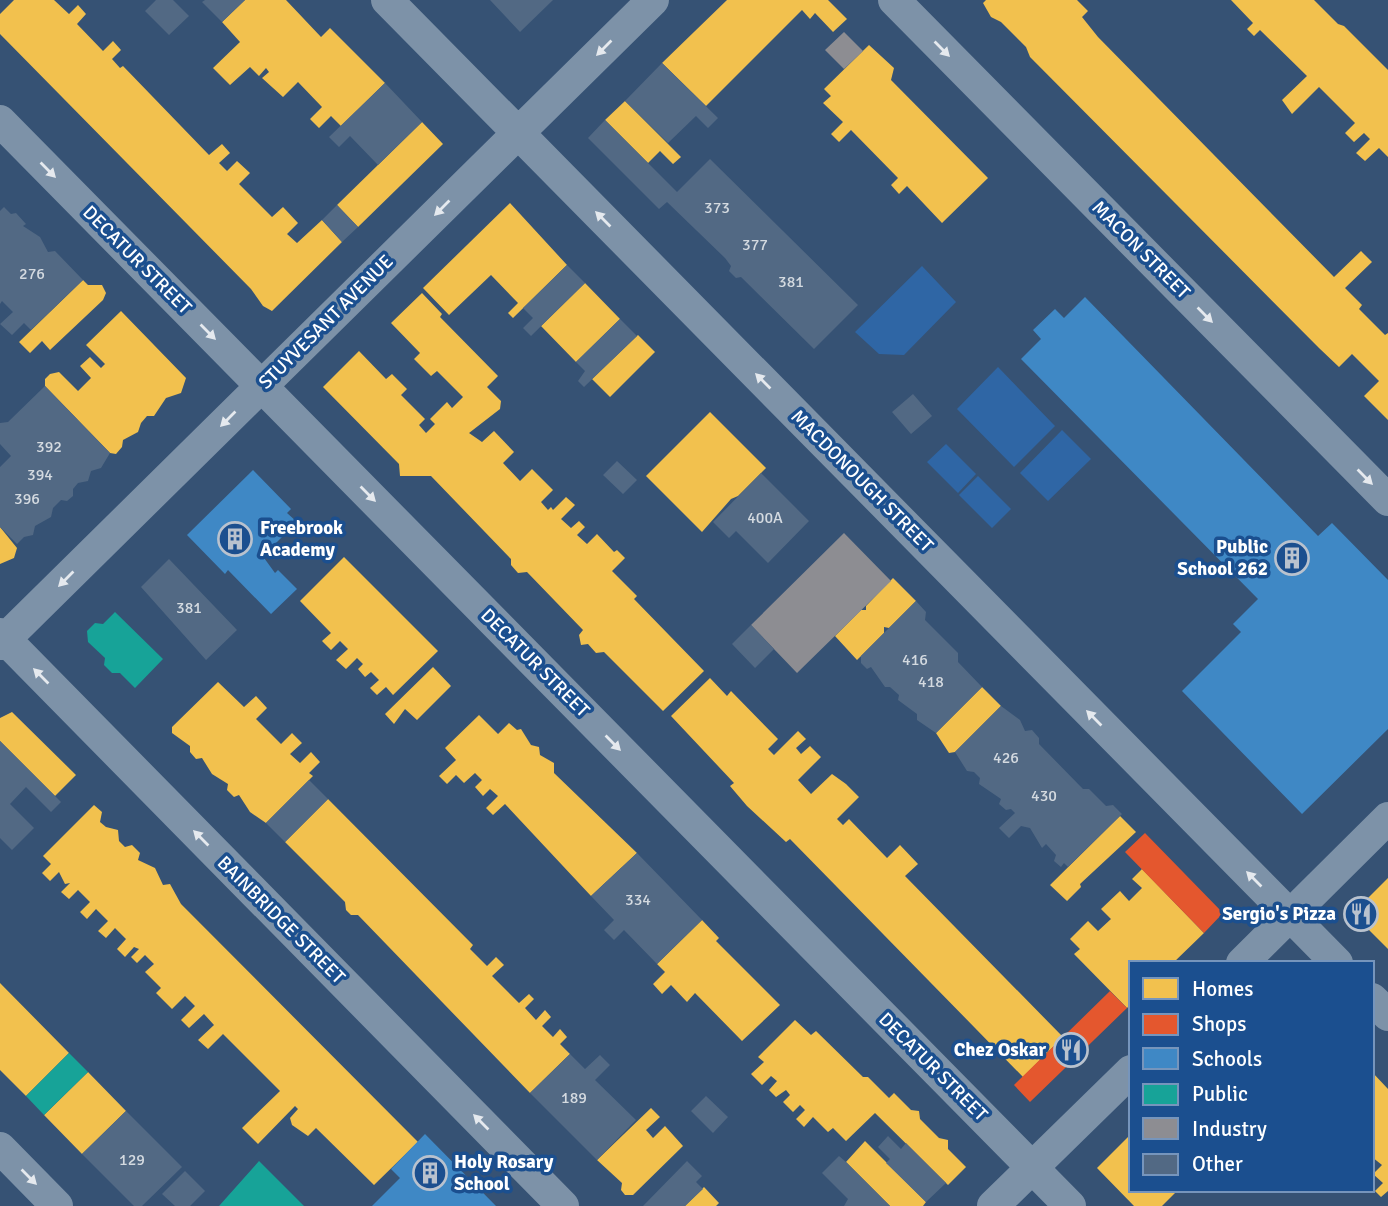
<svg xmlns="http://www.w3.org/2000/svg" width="1388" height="1206" font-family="Signika,sans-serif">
<rect width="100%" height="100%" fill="#365274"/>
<path fill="#2f66a5" d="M922,266L956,302L904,355L879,354L855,332Z
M998,367L1055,426L1014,467L957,409Z
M1062,430L1091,459L1048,501L1020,473Z
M946,444L976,474L958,493L927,462Z
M978,476L1011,509L992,528L959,495Z"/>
<path fill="#f2c14e" d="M14,0H54L69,14L78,5L86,14L77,24L103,51L113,41L121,50L112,59L120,68L123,66L209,155L222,144L230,153L219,163L227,171L237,161L250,173L239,184L272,217L283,207L298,223L287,234L297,243L322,220L342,242L272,311L263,306L251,289L0,34V14Z
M245,0H286L321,37L330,28L385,83L341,126L331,116L319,128L310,119L322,107L298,82L283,97L262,78L269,72L266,68L259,76L250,67L230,85L213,68L240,42L222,22Z
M727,0H828L847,19L833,32L815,13L810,19L802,10L706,106L662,63Z
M986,0H1077L1088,11L1082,17L1098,37L1334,277L1361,251L1372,262L1345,288L1362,305L1359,309L1385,335L1388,333V420L1364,396L1379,381L1352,354L1339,367L1319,348L1030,57L1026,47L1001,22L991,17L983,3Z
M1231,0H1314L1338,24L1344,26L1388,70V157L1379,148L1365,161L1356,153L1370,139L1364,133L1354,142L1345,133L1355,123L1319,87L1292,114L1282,100L1307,76L1260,30L1254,36L1247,29L1253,23Z
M869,45L894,68L891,80L988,178L942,223L907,186L899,194L891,185L898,178L851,130L839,142L831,134L843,122L823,103L831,96L824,89Z
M625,101L681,157L673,164L660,151L648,163L605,120Z
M422,122L443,144L358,227L337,205Z
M510,203L567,265L513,318L508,313L518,303L491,275L449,315L423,288Z
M83,280L88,285H102L106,293L103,300L50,350L42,341L30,353L19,342Z
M585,283L620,319L576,362L541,326Z
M422,293L442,314L440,317L498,376L487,387L501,401L500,409L469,433L482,442L494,431L514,452L503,463L520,481L532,469L553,490L541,502L548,510L551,507L553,510L566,497L575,505L561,519L571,528L579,521L585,527L577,535L587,544L597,534L614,552L617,550L625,558L612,571L637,596L634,599L704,671L663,711L604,652L596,653L588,644L581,645L579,635L583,630L527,572L518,573L511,565V559L431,476H400L399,464L323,387L359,351L386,379L392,374L407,389L401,395L425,419L419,425L426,433L435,424L430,419L447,402L452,408L463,397L437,371L431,376L414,359L420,353L391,323Z
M121,311L186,378L181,393L166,398L154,416H147L141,423L138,432L123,440L122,447L116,454L110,453L45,386V379L50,374L59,372L78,391L91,378L80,366L90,357L101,368L105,364L86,345Z
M638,335L655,352L610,397L592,379Z
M710,412L766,468L738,496L731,499L702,532L646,476Z
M0,527L17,548L14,558L0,564Z
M344,557L438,651L393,695L386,687L377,695L370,688L379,680L371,672L365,677L358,669L363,664L357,658L346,669L336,660L348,649L340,641L331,650L322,641L331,633L300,601Z
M893,578L916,601L889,628L884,627V633L857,660L835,636L861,610H866V606Z
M433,667L451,686L417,720L405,709L394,724L385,714Z
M710,678L727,696L731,691L778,739L768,749L774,755L798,731L806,739L796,748L801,754L810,746L821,757L798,780L811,794L832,774L846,784L859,797L837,819L843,825L849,819L887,858L900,845L918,864L905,876L1063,1037L1023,1077L790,839L786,842L747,806L730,786L734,783L671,716Z
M218,682L244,707L256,696L267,708L256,719L281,744L292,733L302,743L290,754L300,763L311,752L320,762L309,773L313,776L266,823L250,812L239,795L234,797L227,790L228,784L212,774L202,758L196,759L190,752V746L172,733V727Z
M982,687L1001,706L955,752L949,753L936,733Z
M12,712L76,775L55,796L0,741V718Z
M479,715L498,734L509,723L517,730L521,729L531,745L539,747L540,755L554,763V773L637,853L591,896L505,804L493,815L486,808L498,796L490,789L483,796L475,787L482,780L475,773L464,783L456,775L447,784L439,776L456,760L445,748Z
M328,799L473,945L470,949L487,966L496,957L504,965L492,976L519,1003L529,994L534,999L525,1008L536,1020L545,1010L551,1017L542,1026L553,1037L560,1029L567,1037L560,1044L570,1054L530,1093L358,915H351L346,910L345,902L285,842Z
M94,805L102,812L100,822L106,827L118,830L119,841L125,847L132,845L140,853L138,860L155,868L163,885L170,884L181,904L418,1142L374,1185L316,1128L308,1136L292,1125L290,1118L298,1109L295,1106L258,1144L242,1128L280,1091L223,1034L208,1049L198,1040L214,1025L204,1014L189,1028L181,1020L195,1006L185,996L172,1009L156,993L161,988L145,972L154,964L145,955L137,963L131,957L139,949L134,947L125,957L117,949L126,939L115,928L106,938L98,931L108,921L96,909L87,919L80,912L90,902L78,890L69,899L61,892L70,883L65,884L59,872L50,881L42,873L51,864L43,856Z
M1120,816L1136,832L1080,884L1081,887L1067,901L1050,885Z
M1142,869L1204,933L1173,963H1131V1004L1127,1008L1074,954L1080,949L1070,939L1088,921L1098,931L1111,919L1101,909L1120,891L1129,901L1142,888L1132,879Z
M1388,878V949L1355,916V911Z
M702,920L719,938L716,941L780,1005L742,1041L695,993L687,1002L671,985L662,994L653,984L665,972L657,964Z
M0,983L69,1053L26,1096L0,1070Z
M795,1020L811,1035L816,1031L863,1077H868L889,1098L894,1093L911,1110L919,1111L920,1119L939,1138L948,1140V1149L966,1167L948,1185L875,1113L846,1141L833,1128L828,1132L813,1117L804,1127L796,1119L805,1110L800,1105L793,1112L783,1102L790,1095L786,1090L776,1097L769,1090L777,1081L771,1076L762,1085L751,1074L764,1062L758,1057Z
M88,1072L126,1111L82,1154L44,1115Z
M1372,1072L1388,1089V1191L1381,1197L1375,1191L1383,1183L1373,1174L1382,1165L1372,1157Z
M651,1108L660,1117L646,1130L653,1138L665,1126L683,1146L633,1195H625L621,1190L622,1183L597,1160Z
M1131,1134V1190H1178L1162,1206H1134L1097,1168Z
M865,1141L926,1202L923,1206H890L846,1162Z
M704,1187L719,1203L716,1206H685Z"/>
<path fill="#e4572e" d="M1145,833L1223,913L1204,933L1125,852Z
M1110,991L1127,1008L1030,1102L1014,1085Z"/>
<path fill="#3f88c5" d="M1085,297L1318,536L1332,523L1388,580V729L1302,814L1182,691L1241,632L1233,624L1258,599L1021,359L1041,339L1033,330L1055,309L1064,318Z
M253,470L291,509L287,513L297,522L272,547L268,542L259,551L275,573L278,570L297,589L271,614L228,570L225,574L187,535Z
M425,1134L496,1206H372L400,1178L391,1169Z"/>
<path fill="#17a398" d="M115,612L163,659L135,688L120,673H112L104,665L105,658L88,642L87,631L95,623L103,624Z
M69,1053L88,1072L44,1115L26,1096Z
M259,1161L304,1206H219Z"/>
<path fill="#8d8d92" d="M844,32L863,51L844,69L825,50Z
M844,533L891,581L797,673L751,625Z"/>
<path fill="#526984" d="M156,0H173L189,16L169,35L145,11Z
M205,0H245L222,22L202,2Z
M490,0H553L520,32Z
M662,63L718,118L708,128L696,116L668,143L625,101Z
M385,83L422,122L378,165L350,136L339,147L329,137Z
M605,120L677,192L710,159L858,305L814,349L741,277L736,278L729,271L731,266L725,258L667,202L659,209L588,138Z
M337,205L358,227L342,242L322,220Z
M4,207L11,214L16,213L26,224L23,226L40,237L48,252L55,251L83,280L31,330L24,323L12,335L0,324L13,312L2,301L0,304V211Z
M567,265L585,283L531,336L523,328L533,318L523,308Z
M620,319L637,336L584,387L578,381L585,371L576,362Z
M45,386L110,453L101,468L91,471L88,481L78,483L73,489V496L67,501L61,500L53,508L51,517L35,526L33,535L24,537L17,544L0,527V467L11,456L0,444V423L8,422Z
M913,394L932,416L911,434L892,412Z
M617,461L637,480L623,494L603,475Z
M761,473L809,521L768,563L736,531L729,538L713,522Z
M169,559L237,630L206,660L141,587Z
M916,601L926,612L925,620L958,653V662L982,687L936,733L917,720V714L898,700L899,695L890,687H885L871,667L867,669L861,663V656Z
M751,625L774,649L755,668L732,644Z
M1001,706L1020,720L1025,731L1032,730L1039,738V744L1083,789H1089L1106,806L1113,805L1122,814L1068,867L1064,863L1061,867L1054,861L1056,855L1046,844L1042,848L1030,828L1021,826L1009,838L999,828L1015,813L1011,809L1006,810L999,804L1001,799L979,784L980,778L974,772L967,771L955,752Z
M0,741L61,802L51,812L26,787L10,804L34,828L12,850L0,838Z
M309,780L328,799L285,842L266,823Z
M637,853L702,920L657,964L624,930L614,940L604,930L614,920L591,896Z
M570,1054L585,1069L600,1055L610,1065L595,1080L636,1120L597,1160L530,1093Z
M706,1096L728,1117L713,1133L691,1111Z
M126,1111L182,1167L142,1206H134L82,1154Z
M888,1136L901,1149L906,1143L946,1183L926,1202L886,1163L890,1159L878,1147Z
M839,1156L846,1162L890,1206H844L848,1199L822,1173Z
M687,1161L702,1176L696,1182L703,1189L685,1206H643Z
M185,1171L205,1191L190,1206H175L162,1194Z"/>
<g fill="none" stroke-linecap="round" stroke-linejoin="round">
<path stroke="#7d92a8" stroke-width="32" d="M387,0L1337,963
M894,0L1388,500
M0,121L1070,1206
M0,634L563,1206
M0,644L653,0
M1242,963L1388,818
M1372,999L1388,1015
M0,1148L57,1206
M993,1206L1131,1071"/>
</g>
<defs><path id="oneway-solid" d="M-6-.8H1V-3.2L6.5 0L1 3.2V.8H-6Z" transform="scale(1.75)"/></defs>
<g fill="#e5e9ee">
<use href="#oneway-solid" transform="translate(604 48) rotate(135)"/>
<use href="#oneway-solid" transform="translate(942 49) rotate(45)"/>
<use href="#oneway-solid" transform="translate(48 170) rotate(45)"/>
<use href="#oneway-solid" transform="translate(442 208) rotate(135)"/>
<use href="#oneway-solid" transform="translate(603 219) rotate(-135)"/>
<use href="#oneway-solid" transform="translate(1205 315) rotate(45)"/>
<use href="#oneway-solid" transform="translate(208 332) rotate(45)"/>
<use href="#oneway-solid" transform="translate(763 381) rotate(-135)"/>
<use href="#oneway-solid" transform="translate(228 419) rotate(135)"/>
<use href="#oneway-solid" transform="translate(1365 477) rotate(45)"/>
<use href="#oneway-solid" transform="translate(368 494) rotate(45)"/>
<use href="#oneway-solid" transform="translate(66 579) rotate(135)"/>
<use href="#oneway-solid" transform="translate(41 676) rotate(-135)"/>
<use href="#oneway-solid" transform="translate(1094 718) rotate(-135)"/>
<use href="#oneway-solid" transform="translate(613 743) rotate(45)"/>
<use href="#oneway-solid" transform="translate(201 838) rotate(-135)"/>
<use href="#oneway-solid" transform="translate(1254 879) rotate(-135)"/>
<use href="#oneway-solid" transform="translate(481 1122) rotate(-135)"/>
<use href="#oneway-solid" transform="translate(29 1177) rotate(45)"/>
</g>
<defs>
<g id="building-ring" transform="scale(1.75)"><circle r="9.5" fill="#1b4f8f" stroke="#b9c2ce" stroke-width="1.5"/><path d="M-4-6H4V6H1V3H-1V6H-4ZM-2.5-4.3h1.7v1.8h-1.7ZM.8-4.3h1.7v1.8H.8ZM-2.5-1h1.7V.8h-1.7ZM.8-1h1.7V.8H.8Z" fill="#b9c2ce"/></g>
<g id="restaurant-ring" transform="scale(1.75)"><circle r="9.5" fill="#1b4f8f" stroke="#b9c2ce" stroke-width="1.5"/><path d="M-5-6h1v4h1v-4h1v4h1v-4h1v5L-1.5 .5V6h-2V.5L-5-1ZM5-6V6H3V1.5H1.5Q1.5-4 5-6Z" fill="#b9c2ce"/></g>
</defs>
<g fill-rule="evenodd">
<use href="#building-ring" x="235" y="539"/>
<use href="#building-ring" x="1292" y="558"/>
<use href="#restaurant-ring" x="1361" y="914"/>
<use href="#restaurant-ring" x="1071" y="1050"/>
<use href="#building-ring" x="430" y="1173"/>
</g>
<g text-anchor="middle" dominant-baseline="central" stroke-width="7" stroke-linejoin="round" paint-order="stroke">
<g font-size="16" fill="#d4dae0">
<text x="717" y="208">373</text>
<text x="755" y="245">377</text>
<text x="32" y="274">276</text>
<text x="791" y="282">381</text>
<text x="49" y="447">392</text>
<text x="40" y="475">394</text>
<text x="27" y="499">396</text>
<text x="765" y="518">400A</text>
<text x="189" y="608">381</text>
<text x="915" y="660">416</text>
<text x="931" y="682">418</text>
<text x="1006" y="758">426</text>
<text x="1044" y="796">430</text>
<text x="638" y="900">334</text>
<text x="574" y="1098">189</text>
<text x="132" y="1160">129</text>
</g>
<g font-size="19" fill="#fff" stroke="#1b4f8f">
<text transform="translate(1141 250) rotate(45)">MACON STREET</text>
<text transform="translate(137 260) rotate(45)">DECATUR STREET</text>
<text transform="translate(326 322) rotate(-45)">STUYVESANT AVENUE</text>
<text transform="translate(862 481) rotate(45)">MACDONOUGH STREET</text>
<text transform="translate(535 663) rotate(45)">DECATUR STREET</text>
<text transform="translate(281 920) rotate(45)">BAINBRIDGE STREET</text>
<text transform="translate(933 1067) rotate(45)">DECATUR STREET</text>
</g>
<g font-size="19" font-weight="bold" fill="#fff" stroke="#1b4f8f" text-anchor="end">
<text x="260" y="528" text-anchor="start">Freebrook<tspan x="260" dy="22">Academy</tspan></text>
<text x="1268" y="547">Public<tspan x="1268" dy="22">School 262</tspan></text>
<text x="1336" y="914">Sergio's Pizza</text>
<text x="1046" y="1050">Chez Oskar</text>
<text x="454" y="1162" text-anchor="start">Holy Rosary<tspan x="454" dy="22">School</tspan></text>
</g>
</g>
<rect x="1129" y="961" width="245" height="231" fill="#1b4f8f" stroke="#7695bc" stroke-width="2"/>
<rect x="1143" y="978" width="35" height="21" fill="#f2c14e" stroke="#7695bc" stroke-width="2"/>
<text x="1192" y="996" font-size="21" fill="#ffffff">Homes</text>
<rect x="1143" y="1014" width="35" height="21" fill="#e4572e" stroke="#7695bc" stroke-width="2"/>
<text x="1192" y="1031" font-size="21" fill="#ffffff">Shops</text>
<rect x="1143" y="1048" width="35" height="21" fill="#3f88c5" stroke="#7695bc" stroke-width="2"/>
<text x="1192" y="1066" font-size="21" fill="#ffffff">Schools</text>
<rect x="1143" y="1084" width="35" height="21" fill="#17a398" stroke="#7695bc" stroke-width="2"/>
<text x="1192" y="1101" font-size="21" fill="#ffffff">Public</text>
<rect x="1143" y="1118" width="35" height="21" fill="#8d8d92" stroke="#7695bc" stroke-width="2"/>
<text x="1192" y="1136" font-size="21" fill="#ffffff">Industry</text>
<rect x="1143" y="1154" width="35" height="21" fill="#526984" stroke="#7695bc" stroke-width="2"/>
<text x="1192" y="1171" font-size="21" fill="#ffffff">Other</text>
</svg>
